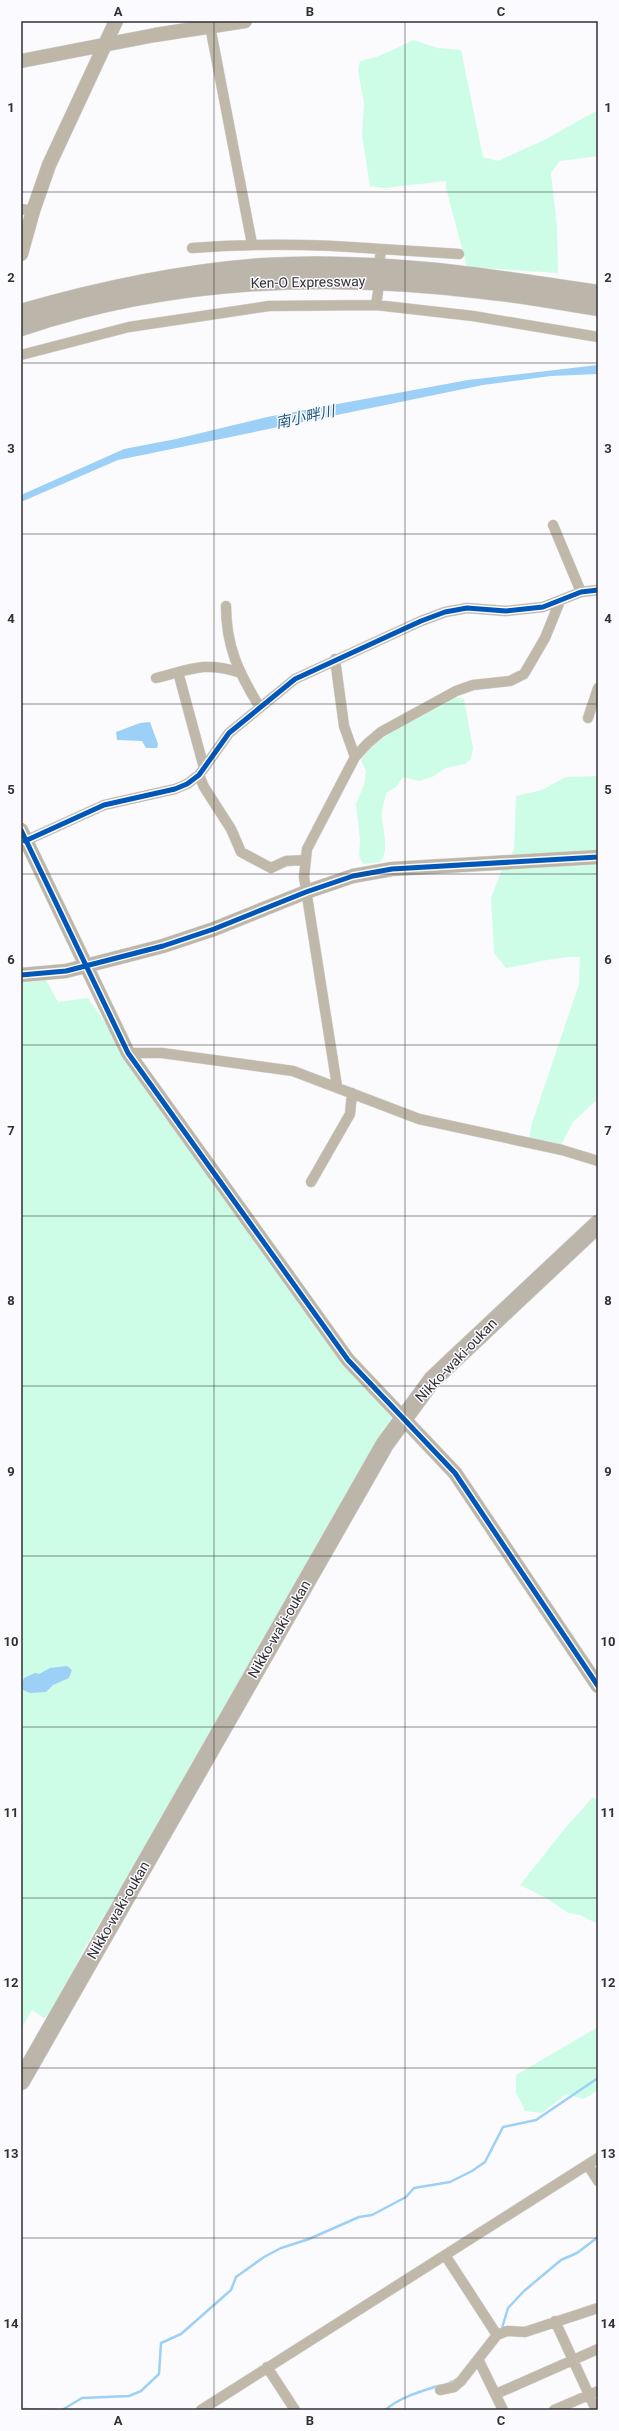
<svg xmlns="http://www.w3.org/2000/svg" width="619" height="2431" font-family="Roboto,'Noto Sans JP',sans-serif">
<rect width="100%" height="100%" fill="#fbfbfe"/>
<path fill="#cdfde7" d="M414,40L437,48L461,50L483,157L498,161L546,139L598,110V156L560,161L551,173L557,227L558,273L467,267L446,188V181L385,188L370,186L362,135L364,104L358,70L360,61L377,57Z
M454,697L464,699L473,748L471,759L465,764L446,768L432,777L419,781L403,777L396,787L386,793C385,799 383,806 382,812C381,827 391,849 380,862L363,864L359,856L360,840L356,804L364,785L366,771L361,760C383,728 424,719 454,697Z
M598,776V1099L573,1122L561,1145L529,1139L531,1126L579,984L580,957C555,956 531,964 506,968L494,953L491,898L501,872L514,850L516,796L542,790L566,777Z
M46,980L58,1002L88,998L296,1298L356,1380L377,1397L392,1418L388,1432L368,1464L348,1490L313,1552L305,1573L226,1712L213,1726L137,1862L84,1949L55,2009L44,2018L32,2010L21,2029V983Z
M593,1797L598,1801V1924L580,1915L568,1913L546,1898L520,1885L566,1827Z
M598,2027V2090L584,2099L566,2094L542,2113L525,2111L516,2092V2075Z"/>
<path fill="#9cd0f6" d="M598,365V374L551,376L483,385L118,460L21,502V495L124,449L176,439L267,417L468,380Z
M150,722L158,744L157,748H146L142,741L117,740L116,732L140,723Z
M67,1666L72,1670L69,1678L53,1685L46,1692L30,1693L23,1690L22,1683L24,1678L35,1673L39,1674L50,1668Z"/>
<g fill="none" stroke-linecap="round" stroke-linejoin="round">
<path stroke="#9cd0f6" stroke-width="2.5" d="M502,2328L508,2308L524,2291L561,2260L577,2253L598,2237
M445,2385L457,2379
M21,2409L57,2410
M62,2410L82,2398L129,2396L141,2391L159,2374L161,2343L181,2334L231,2290L236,2277L264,2257L281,2248L309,2239L359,2217L372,2215L406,2197L414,2188L450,2182L472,2171L485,2162L503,2127L536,2120L598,2078
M385,2410C401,2397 419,2392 438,2386"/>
<g stroke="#d7d7d9" stroke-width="11">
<path id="street" d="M210,26L252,244
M21,209L33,211
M192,248C256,243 318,244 381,249L380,258
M381,249L459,254
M376,305L378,292
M21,355L129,327L269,306L376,305L473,316L598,337
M553,525L581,592
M226,606C226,647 239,673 259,706
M335,659L344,726L355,757
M178,672L204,768
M156,678C189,670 204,661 238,672
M588,718L598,688
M199,775L204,787L231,829L241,852L271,868L286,861L306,860
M25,841L104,805L175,789L187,784L199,775L229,733L295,679L421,621L445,612L467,608L506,611L543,607L581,592L598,590
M128,1053H162L293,1071L419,1119L562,1150L598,1161
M337,1086L304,877L307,849L355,757L368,743L381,732L456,691L473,685L510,681L524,674L545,638L560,601
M311,1182L350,1114L352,1093
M588,2165L598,2181
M445,2255L497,2335
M555,2321L596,2410
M478,2359L503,2410
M267,2367L295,2410
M440,2390L454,2387L461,2381L497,2335L507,2331L525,2332L598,2308
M496,2394L598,2349
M201,2410L598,2158
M554,2410L598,2391"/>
</g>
<g stroke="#d7d7d9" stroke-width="15">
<path id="secondary" d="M21,61L155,35L245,21
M21,254L33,211L49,165L116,21
M21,830L128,1053L348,1360L455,1473L598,1686
M21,975L66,971L163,946L214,929L306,892L353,876L392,869L598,857"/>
</g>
<g stroke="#d7d7d9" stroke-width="19">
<path id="highway" d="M21,313C101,290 181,273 264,267C376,260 488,277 598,294
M21,327C169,277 330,271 484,290C522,294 560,301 598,307
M21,2081L385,1444L432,1380L452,1361L598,1224"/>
</g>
<use href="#street" stroke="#c0b9a9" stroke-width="10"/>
<use href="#secondary" stroke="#beb6a6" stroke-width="14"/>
<use href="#highway" stroke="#bcb6aa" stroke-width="18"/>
<g stroke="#fafaff" stroke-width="8">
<path id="cycleway" d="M21,830L128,1053L348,1360L455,1473L598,1686
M25,841L104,805L175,789L187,784L199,775L229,733L295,679L421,621L445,612L467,608L506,611L543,607L581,592L598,590
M21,975L66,971L163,946L214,929L306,892L353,876L392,869L598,857"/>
</g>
<use href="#cycleway" stroke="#0057b8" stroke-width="5"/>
</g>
<path fill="none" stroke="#313135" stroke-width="1" stroke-opacity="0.55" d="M214,21V2410M405,21V2410M21,192H598M21,363H598M21,534H598M21,704H598M21,874H598M21,1045H598M21,1216H598M21,1386H598M21,1556H598M21,1727H598M21,1898H598M21,2068H598M21,2238H598"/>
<g text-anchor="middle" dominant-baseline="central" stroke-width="3" stroke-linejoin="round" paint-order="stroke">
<g font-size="14" fill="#313135" stroke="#fafaff">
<text transform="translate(308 282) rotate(-1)">Ken-O Expressway</text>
<text transform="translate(456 1360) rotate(-46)">Nikko-waki-oukan</text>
<text transform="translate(279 1629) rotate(-60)">Nikko-waki-oukan</text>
<text transform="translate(118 1910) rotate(-60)">Nikko-waki-oukan</text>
</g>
<g font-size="15" font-style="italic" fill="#1f577a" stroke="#fafaff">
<text transform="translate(305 417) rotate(-12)">南小畔川</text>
</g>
</g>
<rect width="619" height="2431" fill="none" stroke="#fafaff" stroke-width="44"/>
<rect x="22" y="22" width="575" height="2387" fill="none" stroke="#313135" stroke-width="1.5"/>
<g font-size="13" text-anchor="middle" font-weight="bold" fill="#313135">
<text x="118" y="16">A</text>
<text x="310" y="16">B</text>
<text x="501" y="16">C</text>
<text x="11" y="112">1</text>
<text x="608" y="112">1</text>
<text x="11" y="282">2</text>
<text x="608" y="282">2</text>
<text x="11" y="453">3</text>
<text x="608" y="453">3</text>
<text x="11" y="623">4</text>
<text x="608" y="623">4</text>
<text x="11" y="794">5</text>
<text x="608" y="794">5</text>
<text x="11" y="964">6</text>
<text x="608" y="964">6</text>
<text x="11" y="1135">7</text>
<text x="608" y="1135">7</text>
<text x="11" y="1305">8</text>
<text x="608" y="1305">8</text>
<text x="11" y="1476">9</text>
<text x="608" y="1476">9</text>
<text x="11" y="1646">10</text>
<text x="608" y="1646">10</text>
<text x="11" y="1817">11</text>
<text x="608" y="1817">11</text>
<text x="11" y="1987">12</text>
<text x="608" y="1987">12</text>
<text x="11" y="2158">13</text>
<text x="608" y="2158">13</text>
<text x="11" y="2328">14</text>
<text x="608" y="2328">14</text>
<text x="118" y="2425">A</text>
<text x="310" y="2425">B</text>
<text x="501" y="2425">C</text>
</g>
</svg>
